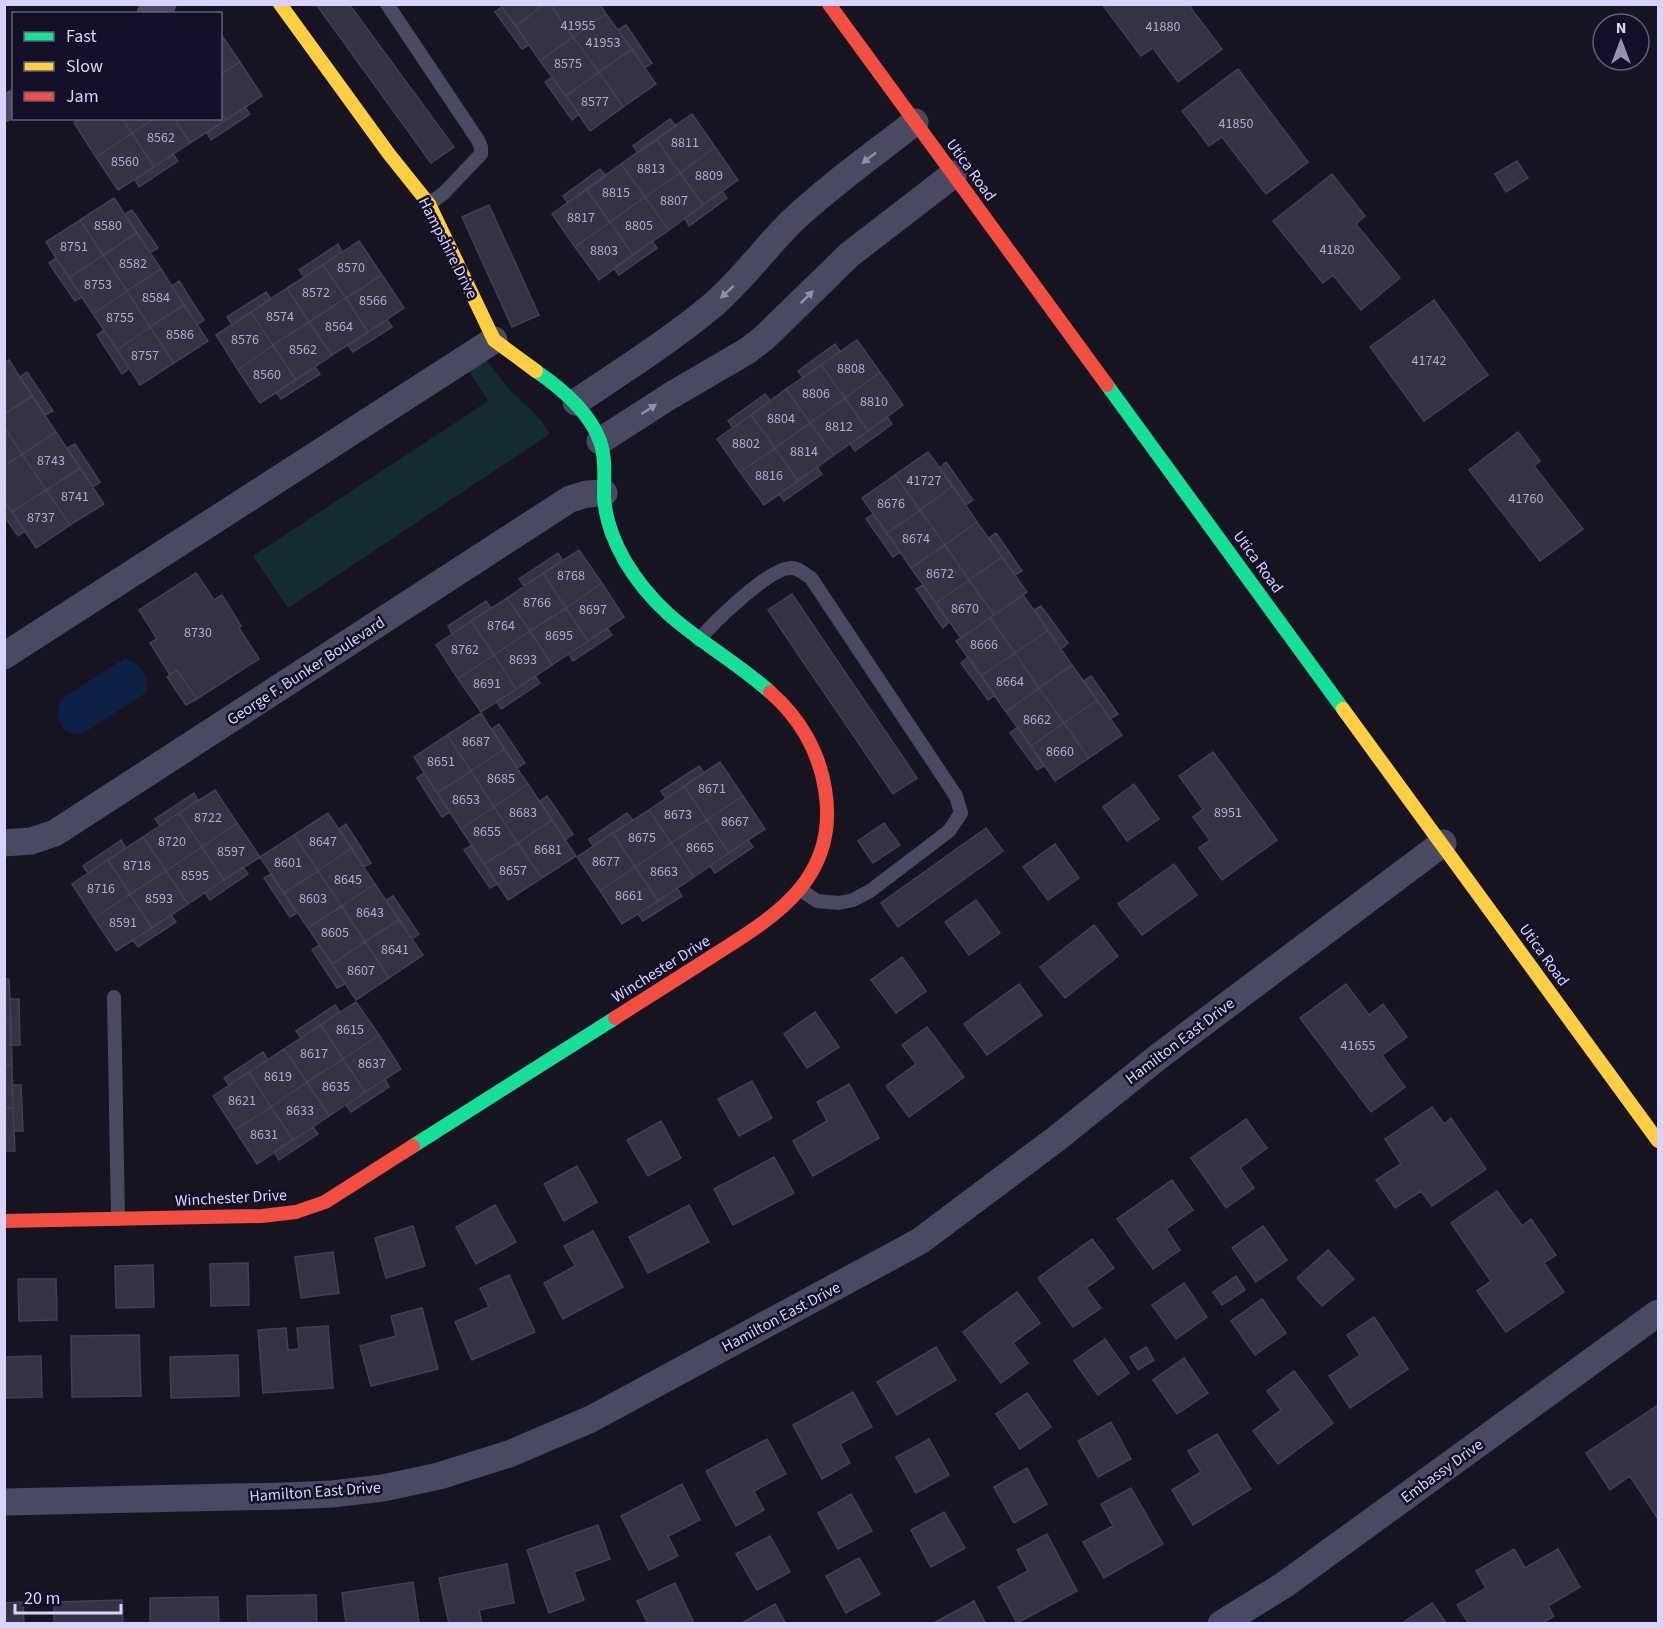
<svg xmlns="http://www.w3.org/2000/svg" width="1663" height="1628" font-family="'Source Sans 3',sans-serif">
<rect width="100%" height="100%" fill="#161421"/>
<path fill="#132c2d" d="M486,360L508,388L541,420L550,434L288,608L253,556L488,401L469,371Z"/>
<path fill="#0d2144" d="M125,658C142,664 147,674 147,692L82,734C59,734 56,721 60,700Z"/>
<path fill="#343243" stroke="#433f54" stroke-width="1.5" d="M316,4H349L454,147L431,163Z
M500,4H545L516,26Z
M545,4H550L573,37L540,61L516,26Z
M550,4H600L606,14L573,37Z
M1102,4H1194L1190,7L1222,49L1178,82L1153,48L1141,56Z
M502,7L529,45L522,49L495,12Z
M606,14L632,49L599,72L573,37Z
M626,25L652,63L645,68L618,30Z
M220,33L240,62L220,75Z
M573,37L599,72L566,96L540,61Z
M632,49L656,84L623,107L599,72Z
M240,62L262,96L226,120L220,111V75Z
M1238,69L1308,162L1266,194L1222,137L1209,146L1182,111Z
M599,72L623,107L590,131L566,96Z
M552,77L579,114L572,120L545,82Z
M245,107L250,114L211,140L207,133Z
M220,111L226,120L190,143L174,118H220Z
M692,114L715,147L680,173L656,139Z
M81,118H122L132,133L96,157L74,123Z
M122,118H155L132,133Z
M155,118H174L190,143L154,167L132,133Z
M670,119L676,126L638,153L633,146Z
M132,133L154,167L118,190L96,157Z
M656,139L680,173L645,197L621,164Z
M715,147L738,180L703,205L680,173Z
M173,154L178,161L139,187L135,180Z
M1517,161L1528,178L1506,192L1495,174Z
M621,164L645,197L610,222L586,189Z
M600,169L606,176L568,203L563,196Z
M680,173L703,205L669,230L645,197Z
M1332,174L1365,216L1356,224L1400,278L1361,310L1333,275L1323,283L1273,221Z
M586,189L610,222L575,247L552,214Z
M722,191L727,198L689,226L685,218Z
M645,197L669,230L633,255L610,222Z
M114,198L137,233L103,255L80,220Z
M489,205L539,315L512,327L462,217Z
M132,210L158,248L150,253L125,214Z
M80,220L103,255L69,278L46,242Z
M610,222L633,255L599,280L575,247Z
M137,233L161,269L127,291L103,255Z
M359,241L382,275L346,298L323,265Z
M652,241L657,248L619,275L614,268Z
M338,244L342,252L304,277L299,270Z
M103,255L127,291L93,314L69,278Z
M56,258L82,297L75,301L49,263Z
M323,265L346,298L309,322L287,288Z
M161,269L184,305L150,327L127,291Z
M382,275L404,308L368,332L346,298Z
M179,281L204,320L197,325L172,286Z
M287,288L309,322L273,345L251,312Z
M127,291L150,327L117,350L93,314Z
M266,292L271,299L232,325L227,317Z
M346,298L368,332L332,355L309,322Z
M1434,300L1488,375L1424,421L1370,347Z
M184,305L208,341L174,363L150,327Z
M251,312L273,345L238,370L216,335Z
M387,320L392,327L353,352L348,345Z
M309,322L332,355L296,380L273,345Z
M150,327L174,363L140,385L117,350Z
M104,330L129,368L122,374L97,335Z
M857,340L880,372L845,398L821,365Z
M835,344L840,351L803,378L798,371Z
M273,345L296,380L260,403L238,370Z
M9,360L32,396L4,414V363Z
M821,365L845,398L810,423L786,389Z
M315,367L320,374L281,399L276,392Z
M27,372L53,411L45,415L20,377Z
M880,372L903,405L868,431L845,398Z
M786,389L810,423L775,448L751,415Z
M765,394L771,401L733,428L728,421Z
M32,396L56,432L22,454L4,427V414Z
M845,398L868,431L834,455L810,423Z
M751,415L775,448L740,472L717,439Z
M887,417L892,424L855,451L850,444Z
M810,423L834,455L798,481L775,448Z
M4,427L22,454L4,466Z
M56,432L80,468L46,490L22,454Z
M1518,432L1540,461L1534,466L1583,529L1540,561L1469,470Z
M75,444L100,482L93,487L67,448Z
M775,448L798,481L764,505L740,472Z
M928,452L953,486L920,510L895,475Z
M22,454L46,490L12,512L4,500V466Z
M946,462L973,500L966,505L939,468Z
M817,467L822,474L784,501L779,494Z
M80,468L104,504L70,525L46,490Z
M895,475L920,510L887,533L862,498Z
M953,486L977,522L945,545L920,510Z
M46,490L70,525L36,548L12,512Z
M4,500L25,531L18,536L4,516Z
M920,510L945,545L911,568L887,533Z
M873,514L900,552L893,557L866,519Z
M977,522L1002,557L969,580L945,545Z
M996,533L1022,571L1015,575L989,538Z
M945,545L969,580L936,603L911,568Z
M579,550L602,583L566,608L543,573Z
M558,553L563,561L524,586L519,579Z
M1002,557L1027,592L994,615L969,580Z
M196,573L214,600L222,595L241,626L239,628L259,659L197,699L177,670L170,675L150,643L157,639L139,610Z
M543,573L566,608L530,631L507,598Z
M969,580L994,615L961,638L936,603Z
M602,583L624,617L588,641L566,608Z
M923,585L949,622L943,628L916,589Z
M792,594L917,778L893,794L768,610Z
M1023,595L1048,630L1015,653L990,618Z
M507,598L530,631L494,655L471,621Z
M486,601L491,608L452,634L448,626Z
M1041,606L1068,643L1061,649L1034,610Z
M566,608L588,641L552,665L530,631Z
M990,618L1015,653L981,676L956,641Z
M471,621L494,655L458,679L436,645Z
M607,628L612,635L573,661L569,654Z
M1048,630L1072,665L1039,688L1015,653Z
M530,631L552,665L516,689L494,655Z
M1015,653L1039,688L1006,712L981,676Z
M494,655L516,689L481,712L458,679Z
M968,657L995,695L988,700L961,663Z
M1072,665L1097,700L1064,723L1039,688Z
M177,670L197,699L186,705L167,677Z
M535,676L540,683L501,709L497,702Z
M1091,676L1118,714L1110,719L1084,681Z
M1039,688L1064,723L1031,746L1006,712Z
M1097,700L1122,735L1089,758L1064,723Z
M481,713L504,749L471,771L447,735Z
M1064,723L1089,758L1055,781L1031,746Z
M499,724L525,763L517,768L492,729Z
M1018,727L1044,766L1037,770L1010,733Z
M447,735L471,771L437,793L414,757Z
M504,749L528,784L494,807L471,771Z
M1213,752L1277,840L1222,880L1199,848L1210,840L1193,817L1203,809L1179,776Z
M720,762L743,796L707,820L684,786Z
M699,766L704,773L666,799L661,791Z
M471,771L494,807L461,829L437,793Z
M424,773L450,812L442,817L417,778Z
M528,784L552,820L518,843L494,807Z
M1134,784L1159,819L1127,841L1103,807Z
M684,786L707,820L671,843L649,810Z
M215,790L237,823L202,847L179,813Z
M194,793L198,800L160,826L155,819Z
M547,796L573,834L565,840L540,801Z
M743,796L765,829L729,853L707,820Z
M494,807L518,843L484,864L461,829Z
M649,810L671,843L635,867L613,833Z
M179,813L202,847L166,871L143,837Z
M328,813L351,848L318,871L294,835Z
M627,813L633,820L593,846L589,839Z
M552,820L576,856L542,878L518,843Z
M707,820L729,853L694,877L671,843Z
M237,823L260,857L224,880L202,847Z
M884,823L900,845L873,863L858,841Z
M346,824L371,863L364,867L339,829Z
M986,828L1003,851L898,927L881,903Z
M613,833L635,867L600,891L577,857Z
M294,835L318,871L284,893L260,857Z
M143,837L166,871L130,894L108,860Z
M121,840L126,848L88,873L83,866Z
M748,840L753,847L715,873L710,866Z
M518,843L542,878L508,900L484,864Z
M671,843L694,877L658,901L635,867Z
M1055,844L1079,878L1048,900L1023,867Z
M472,845L497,884L490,888L464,850Z
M202,847L224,880L188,904L166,871Z
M351,848L375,884L342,906L318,871Z
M108,860L130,894L94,918L72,884Z
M1174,864L1197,895L1142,935L1118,904Z
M243,867L248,874L210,900L205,893Z
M635,867L658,901L622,924L600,891Z
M166,871L188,904L152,928L130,894Z
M318,871L342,906L308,928L284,893Z
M271,874L297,913L290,917L264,878Z
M375,884L399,920L365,942L342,906Z
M677,888L682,896L643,921L638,914Z
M130,894L152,928L116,951L94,918Z
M393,896L419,934L412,939L386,900Z
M976,900L1000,933L969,955L945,922Z
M342,906L365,942L332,964L308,928Z
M171,915L176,922L138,947L133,940Z
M399,920L423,955L389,978L365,942Z
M1094,925L1118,956L1065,998L1040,967Z
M365,942L389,978L356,1000L332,964Z
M319,945L345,984L337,988L312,950Z
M902,957L926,991L896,1013L871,980Z
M4,979H9L11,1022H4Z
M1019,984L1042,1015L987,1055L964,1024Z
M1346,984L1369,1015L1383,1004L1407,1037L1382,1055L1405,1087L1371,1112L1300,1018Z
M10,999H19L20,1045H11Z
M356,1002L379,1035L343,1059L321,1025Z
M335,1005L340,1012L301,1038L296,1031Z
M815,1012L839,1047L807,1068L784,1034Z
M4,1022H11L12,1065H4Z
M321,1025L343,1059L307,1082L284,1049Z
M927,1027L964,1077L909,1117L886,1086L916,1064L902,1045Z
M379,1035L401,1069L365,1092L343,1059Z
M284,1049L307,1082L271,1107L249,1072Z
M263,1052L268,1060L229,1085L224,1078Z
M343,1059L365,1092L329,1116L307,1082Z
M4,1065H12L13,1108H4Z
M249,1072L271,1107L235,1130L213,1096Z
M385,1079L389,1087L351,1112L346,1105Z
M752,1081L772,1118L739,1136L718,1099Z
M307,1082L329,1116L293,1140L271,1107Z
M849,1084L879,1138L813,1176L793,1141L827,1121L817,1102Z
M12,1085H21L23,1131H14Z
M271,1107L293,1140L257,1164L235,1130Z
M1432,1107L1444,1124L1451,1118L1486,1169L1432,1206L1421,1191L1395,1208L1376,1180L1401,1164L1385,1139Z
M4,1108H13L15,1151H4Z
M1246,1119L1267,1148L1240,1168L1254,1188L1226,1208L1191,1158Z
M661,1121L681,1158L648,1176L627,1140Z
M313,1127L318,1134L279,1160L274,1152Z
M774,1157L794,1193L733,1225L714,1189Z
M577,1166L597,1202L564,1221L544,1184Z
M1172,1180L1193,1210L1166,1229L1180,1250L1153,1269L1117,1219Z
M1497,1191L1522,1226L1531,1219L1556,1255L1544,1263L1564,1292L1506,1332L1477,1291L1491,1281L1451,1223Z
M495,1205L516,1242L476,1264L456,1227Z
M689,1205L709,1242L648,1273L629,1237Z
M413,1226L425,1266L386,1278L375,1238Z
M1263,1226L1287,1260L1256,1282L1232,1248Z
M593,1231L623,1287L563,1319L544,1283L575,1266L564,1246Z
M1092,1239L1114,1268L1086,1288L1101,1308L1073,1327L1038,1278Z
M1328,1250L1354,1279L1322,1306L1297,1278Z
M333,1252L339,1293L301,1298L295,1257Z
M248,1263L249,1305L211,1306L210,1264Z
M153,1265L154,1307L116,1308L115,1266Z
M509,1275L535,1332L472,1360L455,1322L489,1307L480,1288Z
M1236,1276L1245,1290L1222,1305L1213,1292Z
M18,1279H56L57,1320L19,1321Z
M1184,1283L1207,1317L1176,1339L1152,1305Z
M1017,1292L1040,1323L1013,1343L1028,1363L1001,1383L963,1332Z
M1262,1299L1286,1333L1255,1355L1231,1321Z
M422,1308L438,1369L371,1386L360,1346L396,1336L391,1316Z
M1374,1317L1408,1369L1350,1408L1329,1376L1360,1355L1347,1335Z
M328,1326L333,1388L263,1393L258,1330L286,1328L288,1350L299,1349L297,1328Z
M139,1335L141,1396L72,1397L71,1336Z
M1105,1339L1129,1373L1098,1395L1074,1361Z
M936,1347L956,1380L897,1415L877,1382Z
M1146,1347L1154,1360L1138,1370L1130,1357Z
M238,1355L239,1396L171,1398L170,1357Z
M41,1356L42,1397L4,1398V1357Z
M1184,1358L1208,1393L1177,1414L1153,1380Z
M1294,1371L1333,1423L1278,1464L1253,1431L1281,1410L1267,1391Z
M853,1392L872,1427L840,1444L850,1463L822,1479L793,1425Z
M1027,1393L1051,1427L1020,1449L996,1414Z
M1658,1405V1519L1630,1476L1610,1490L1586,1453Z
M1111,1422L1131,1459L1098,1477L1078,1441Z
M1217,1434L1251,1489L1193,1525L1172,1490L1201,1472L1188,1451Z
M767,1439L786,1474L754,1491L764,1510L736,1526L706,1471Z
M929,1439L949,1475L916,1493L896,1457Z
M1027,1468L1047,1504L1014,1523L994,1487Z
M682,1484L700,1520L668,1536L678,1556L649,1570L621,1516Z
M1131,1488L1163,1544L1104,1578L1083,1542L1113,1526L1101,1504Z
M851,1494L872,1531L838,1549L818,1513Z
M944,1512L965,1548L931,1567L911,1530Z
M598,1525L610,1559L574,1572L584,1600L549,1613L527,1550Z
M1047,1534L1077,1591L1017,1623L998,1587L1028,1571L1017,1550Z
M770,1536L790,1572L757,1590L736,1554Z
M1514,1549L1525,1568L1558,1549L1580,1587L1548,1606L1554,1616L1541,1624H1469L1457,1605L1486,1588L1476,1571Z
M859,1558L880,1594L846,1613L826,1576Z
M507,1564L514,1603L479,1610L482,1624H449L439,1578Z
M413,1582L419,1623L346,1624L342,1593Z
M675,1583L694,1623L648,1624L637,1601Z
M316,1595L317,1624H248L247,1596Z
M218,1597L219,1624H150V1598Z
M122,1600L123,1624H54V1602Z
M974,1601L986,1624H932Z
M23,1602L24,1624H4V1603Z
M1432,1603L1447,1624H1401Z
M775,1604L786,1624H742V1623Z"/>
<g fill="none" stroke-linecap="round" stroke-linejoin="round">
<path stroke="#4a4962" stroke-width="14" d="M387,4L478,140L481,147V154L444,193L429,204
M699,640C713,623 768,569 790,568C798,567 804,574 811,578L956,796L961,813L949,831L870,891L853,900L839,903L817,901L801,890
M114,997L118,1219"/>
<path stroke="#4a4962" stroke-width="27" d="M150,14L163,4
M4,109L14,103
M576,402C622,371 670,341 713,305C742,280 764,249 791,222C829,186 873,155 915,122
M600,441L670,396L747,351L764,338L849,255L954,174
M4,656L494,340
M4,843L31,841L55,833L570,499L587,494L604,493
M4,1502L285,1496L332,1494L383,1488L439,1476L509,1454L591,1419L920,1241L1056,1139L1158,1057L1443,843
M1221,1624L1284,1585L1658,1313"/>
<path stroke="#16e098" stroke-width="14" d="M536,371C561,388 589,411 600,441C606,458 604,478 604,496C605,520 613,540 625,561C664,627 716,644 770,692
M1107,385L1343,709
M413,1146L615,1018"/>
<path stroke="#ffcf43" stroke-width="14" d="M280,4L389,154L429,204L494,340L536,371
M1343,709L1658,1141"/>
<path stroke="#f24e42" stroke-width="14" d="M829,4L1107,385
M615,1018C647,998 679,977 711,957C776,916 840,878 825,789C819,751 799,717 770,692
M4,1221L262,1216L296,1212L325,1202L413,1146"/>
</g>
<defs><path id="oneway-solid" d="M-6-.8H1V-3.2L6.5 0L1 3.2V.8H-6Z" transform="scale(1.5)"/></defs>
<g fill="#928eb0">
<use href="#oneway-solid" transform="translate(869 158) rotate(142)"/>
<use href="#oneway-solid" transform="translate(727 292) rotate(137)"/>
<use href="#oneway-solid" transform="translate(807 297) rotate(-45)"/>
<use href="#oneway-solid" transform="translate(649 409) rotate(-33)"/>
</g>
<g text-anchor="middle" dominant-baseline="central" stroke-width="5" stroke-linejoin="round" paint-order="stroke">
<g font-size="14" fill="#b0acd0">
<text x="578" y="26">41955</text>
<text x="1163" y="27">41880</text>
<text x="603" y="43">41953</text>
<text x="568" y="64">8575</text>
<text x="595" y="102">8577</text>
<text x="1236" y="124">41850</text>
<text x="161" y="138">8562</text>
<text x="685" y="143">8811</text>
<text x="125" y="162">8560</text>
<text x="651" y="169">8813</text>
<text x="709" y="176">8809</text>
<text x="616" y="193">8815</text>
<text x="674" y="201">8807</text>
<text x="581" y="218">8817</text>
<text x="108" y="226">8580</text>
<text x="639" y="226">8805</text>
<text x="74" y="247">8751</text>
<text x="1337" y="250">41820</text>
<text x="604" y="251">8803</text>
<text x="133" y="264">8582</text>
<text x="351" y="268">8570</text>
<text x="98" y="285">8753</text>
<text x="316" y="293">8572</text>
<text x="156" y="298">8584</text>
<text x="373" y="301">8566</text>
<text x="280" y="317">8574</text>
<text x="120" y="318">8755</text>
<text x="339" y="327">8564</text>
<text x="180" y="335">8586</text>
<text x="245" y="340">8576</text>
<text x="303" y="350">8562</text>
<text x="145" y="356">8757</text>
<text x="1429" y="361">41742</text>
<text x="851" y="369">8808</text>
<text x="267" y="375">8560</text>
<text x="816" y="394">8806</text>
<text x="874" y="402">8810</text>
<text x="781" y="419">8804</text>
<text x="839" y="427">8812</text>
<text x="746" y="444">8802</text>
<text x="804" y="452">8814</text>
<text x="51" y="461">8743</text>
<text x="769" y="476">8816</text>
<text x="924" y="481">41727</text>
<text x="75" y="497">8741</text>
<text x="1526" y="499">41760</text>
<text x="891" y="504">8676</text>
<text x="41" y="518">8737</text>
<text x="916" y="539">8674</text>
<text x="940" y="574">8672</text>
<text x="571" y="576">8768</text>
<text x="537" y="603">8766</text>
<text x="965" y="609">8670</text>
<text x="593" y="610">8697</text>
<text x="501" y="626">8764</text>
<text x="198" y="633">8730</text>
<text x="559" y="636">8695</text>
<text x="984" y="645">8666</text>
<text x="465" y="650">8762</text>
<text x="523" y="660">8693</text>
<text x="1010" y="682">8664</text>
<text x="487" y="684">8691</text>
<text x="1037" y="720">8662</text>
<text x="476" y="742">8687</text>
<text x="1060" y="752">8660</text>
<text x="441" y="762">8651</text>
<text x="501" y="779">8685</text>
<text x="712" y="789">8671</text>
<text x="466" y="800">8653</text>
<text x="523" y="813">8683</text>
<text x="1228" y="813">8951</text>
<text x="678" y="815">8673</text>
<text x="208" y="818">8722</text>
<text x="735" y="822">8667</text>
<text x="487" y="832">8655</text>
<text x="642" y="838">8675</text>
<text x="172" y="842">8720</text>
<text x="323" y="842">8647</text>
<text x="700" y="848">8665</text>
<text x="548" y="850">8681</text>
<text x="231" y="852">8597</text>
<text x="606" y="862">8677</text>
<text x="288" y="863">8601</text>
<text x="137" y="866">8718</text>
<text x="513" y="871">8657</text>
<text x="664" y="872">8663</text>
<text x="195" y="876">8595</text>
<text x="348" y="880">8645</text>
<text x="101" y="889">8716</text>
<text x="629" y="896">8661</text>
<text x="159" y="899">8593</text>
<text x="313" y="899">8603</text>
<text x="370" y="913">8643</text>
<text x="123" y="923">8591</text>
<text x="335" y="933">8605</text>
<text x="395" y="950">8641</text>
<text x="361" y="971">8607</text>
<text x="350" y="1030">8615</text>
<text x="1358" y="1046">41655</text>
<text x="314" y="1054">8617</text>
<text x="372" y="1064">8637</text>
<text x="278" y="1077">8619</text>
<text x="336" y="1087">8635</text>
<text x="242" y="1101">8621</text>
<text x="300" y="1111">8633</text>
<text x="264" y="1135">8631</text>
</g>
<g font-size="16" fill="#d9d4ff" stroke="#130f26">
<text transform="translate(971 170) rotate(54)">Utica Road</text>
<text transform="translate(448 248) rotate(63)">Hampshire Drive</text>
<text transform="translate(1258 562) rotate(54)">Utica Road</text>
<text transform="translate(306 671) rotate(-33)">George F. Bunker Boulevard</text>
<text transform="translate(1544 955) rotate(54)">Utica Road</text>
<text transform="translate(661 969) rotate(-32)">Winchester Drive</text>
<text transform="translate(1180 1041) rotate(-37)">Hamilton East Drive</text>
<text transform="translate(231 1198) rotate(-3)">Winchester Drive</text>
<text transform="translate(781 1317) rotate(-28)">Hamilton East Drive</text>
<text transform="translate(1442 1471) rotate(-36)">Embassy Drive</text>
<text transform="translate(315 1492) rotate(-4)">Hamilton East Drive</text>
</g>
</g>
<rect width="1663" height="1628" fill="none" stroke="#d9d4ff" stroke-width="12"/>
<rect x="12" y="12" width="210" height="108" fill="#130f26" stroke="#625e7d" stroke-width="1.5"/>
<rect x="24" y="32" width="30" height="9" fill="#16e098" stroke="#625e7d" stroke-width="1.5"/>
<text x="66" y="42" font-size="18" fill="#d9d4ff">Fast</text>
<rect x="24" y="62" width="30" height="9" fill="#ffcf43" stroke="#625e7d" stroke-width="1.5"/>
<text x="66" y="72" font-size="18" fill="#d9d4ff">Slow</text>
<rect x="24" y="92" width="30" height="9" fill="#f24e42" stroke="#625e7d" stroke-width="1.5"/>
<text x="66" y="102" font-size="18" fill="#d9d4ff">Jam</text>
<g transform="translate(1621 42)"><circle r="28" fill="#130f26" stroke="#625e7d" stroke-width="1.5"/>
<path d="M0-4.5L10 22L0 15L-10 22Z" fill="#9591b1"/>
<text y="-9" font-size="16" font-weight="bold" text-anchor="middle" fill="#d9d4ff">N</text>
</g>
<path d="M15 1604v9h106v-9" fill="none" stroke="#d9d4ff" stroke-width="3"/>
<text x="24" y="1604" font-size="18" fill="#d9d4ff" stroke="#130f26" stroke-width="4.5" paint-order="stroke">20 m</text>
</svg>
